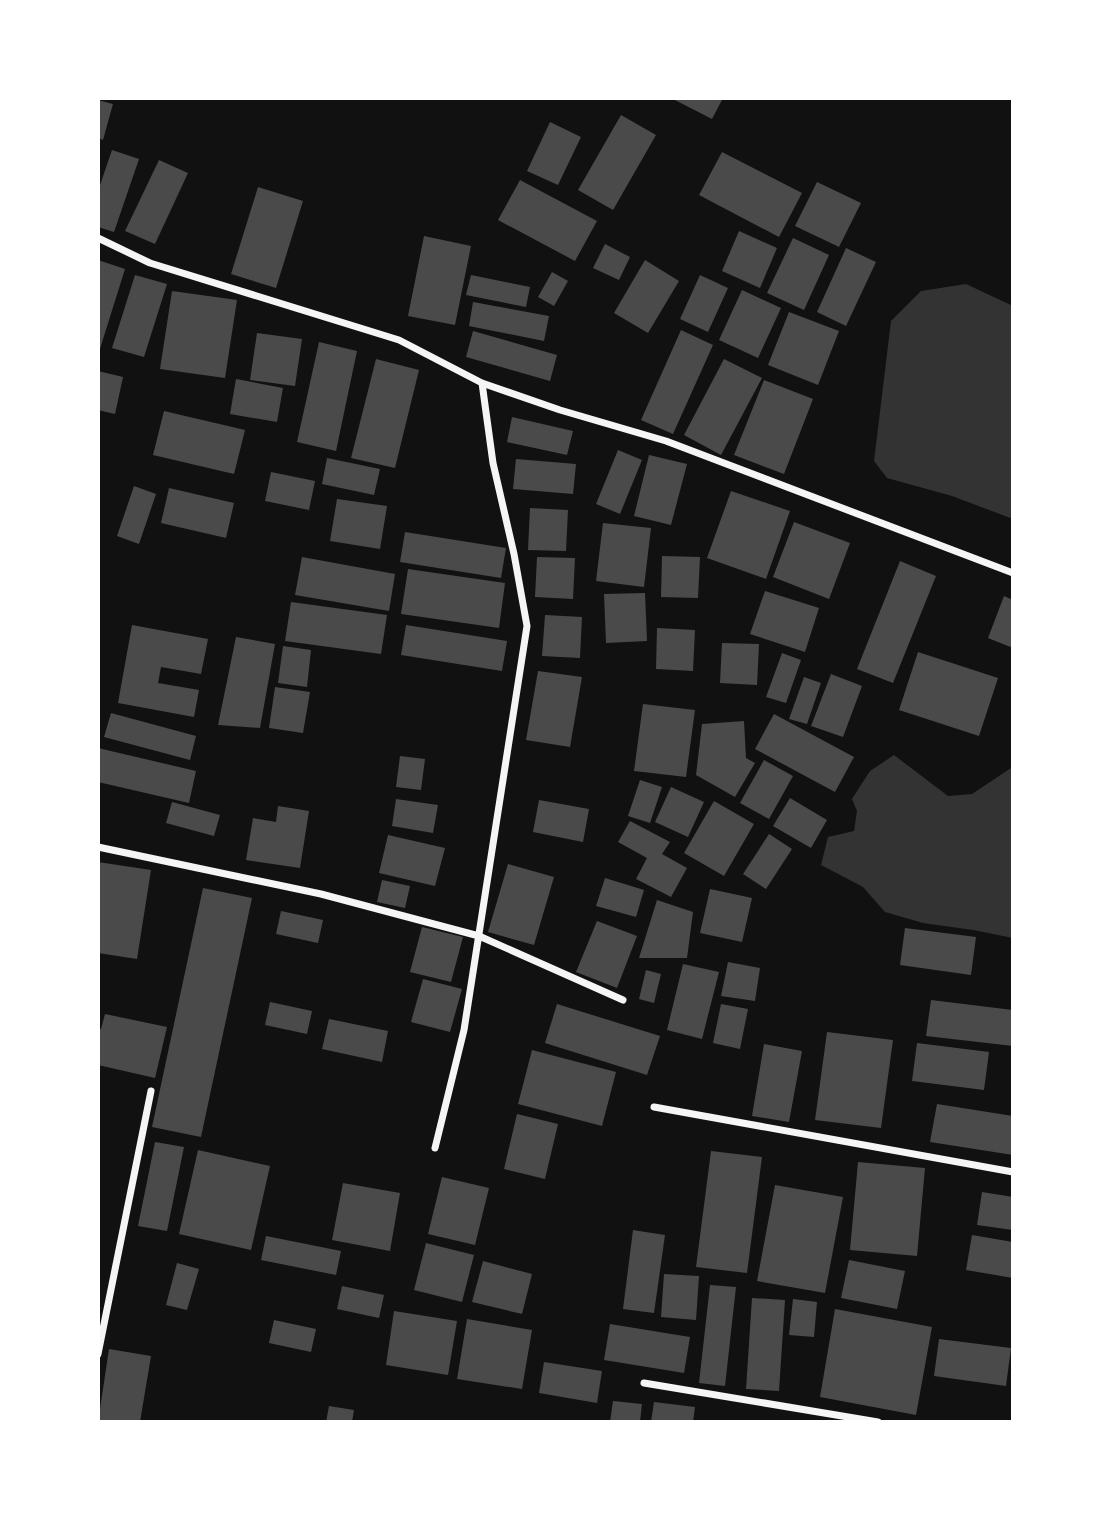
<svg xmlns="http://www.w3.org/2000/svg" width="1111" height="1520" font-family="Overpass,sans-serif">
<rect width="100%" height="100%" fill="#111"/>
<path fill="#333" d="M966,284L1013,306V519L952,496L887,478L874,461L891,321L921,291Z
M894,755L948,796L972,794L1011,768L1013,769V938L973,930L923,923L885,912L863,887L821,865L828,837L854,831L857,811L852,799L870,771Z"/>
<path fill="#4a4a4a" d="M671,98H723L712,119Z
M98,100L113,104L103,140L98,138Z
M621,115L656,135L613,210L578,190Z
M550,122L581,137L558,185L527,171Z
M112,150L139,159L114,232L98,227V191Z
M722,152L802,193L779,237L699,195Z
M159,160L188,173L155,244L125,231Z
M520,180L597,221L575,261L498,220Z
M817,182L861,203L839,247L795,226Z
M258,187L303,201L276,288L231,274Z
M739,231L777,248L760,288L722,271Z
M424,236L471,246L455,325L408,316Z
M793,238L829,255L804,310L767,293Z
M605,244L630,257L619,280L593,268Z
M846,248L876,262L846,326L817,312Z
M98,260L125,269L99,352L98,351Z
M645,260L679,281L648,333L614,313Z
M552,272L568,281L554,306L538,297Z
M135,275L167,284L144,357L112,348Z
M471,275L530,287L526,307L466,295Z
M700,275L728,288L708,332L680,319Z
M742,290L781,308L758,358L719,340Z
M172,291L237,300L225,378L160,369Z
M473,302L549,316L544,341L469,326Z
M789,312L839,331L818,385L768,365Z
M681,330L713,345L673,434L641,420Z
M473,331L557,355L550,381L466,357Z
M257,333L302,339L295,386L250,380Z
M319,342L357,351L336,451L297,442Z
M376,359L419,370L395,468L351,458Z
M724,359L762,378L721,455L684,435Z
M98,371L123,377L115,414L98,410Z
M236,379L283,388L277,422L230,414Z
M764,380L813,399L784,474L734,455Z
M164,411L245,430L234,474L153,455Z
M512,417L573,431L567,455L507,442Z
M618,450L642,460L620,514L596,504Z
M649,455L687,464L671,525L634,516Z
M327,458L380,469L374,495L322,484Z
M516,459L576,464L573,494L513,489Z
M271,472L315,481L309,510L265,501Z
M134,486L156,494L139,544L117,536Z
M169,488L234,503L226,538L161,523Z
M731,491L790,511L766,579L707,558Z
M337,499L387,506L380,549L330,541Z
M530,508L568,510L566,551L528,550Z
M794,522L850,543L829,599L773,577Z
M603,523L651,528L644,587L596,581Z
M405,532L506,548L501,578L400,562Z
M662,556L700,557L698,598L661,597Z
M302,557L395,574L389,611L295,595Z
M537,557L575,558L573,599L535,597Z
M900,561L936,576L893,683L857,669Z
M408,569L505,583L499,628L401,614Z
M765,591L819,608L805,652L750,634Z
M645,593L647,641L606,643L604,594Z
M1004,596L1013,600V648L988,638Z
M291,602L387,615L381,654L285,641Z
M545,615L582,617L580,658L542,656Z
M132,625L208,639L201,674L161,667L158,683L199,690L194,717L118,703Z
M406,625L507,641L502,671L401,655Z
M657,628L695,630L693,671L656,669Z
M236,637L275,644L260,728L218,725Z
M722,643L759,644L757,685L720,683Z
M283,646L311,650L307,687L278,683Z
M918,652L998,678L979,736L899,710Z
M782,653L801,660L786,703L766,697Z
M538,671L582,677L570,747L526,740Z
M831,674L862,686L843,737L811,726Z
M804,677L821,683L807,724L789,719Z
M275,687L310,692L303,733L269,728Z
M643,704L695,710L686,777L634,771Z
M111,713L196,736L190,760L104,737Z
M774,714L854,757L835,792L755,749Z
M744,721L746,758L755,763L735,797L696,775L702,724Z
M98,748L196,771L189,803L98,782Z
M400,756L425,759L421,790L396,787Z
M764,760L793,776L769,819L740,803Z
M640,780L662,787L650,823L628,816Z
M671,787L704,802L688,837L655,822Z
M790,798L827,820L811,848L773,826Z
M396,799L438,805L433,833L392,826Z
M539,800L589,809L583,842L533,832Z
M714,801L754,824L724,876L684,853Z
M172,802L220,815L214,836L166,823Z
M278,806L309,811L300,868L246,860L253,818L276,822Z
M630,821L670,842L662,854L687,868L671,897L636,879L647,858L618,842Z
M769,834L792,849L766,889L743,874Z
M388,835L445,848L435,886L379,873Z
M98,862L151,870L137,959L98,953Z
M508,864L554,877L534,945L488,932Z
M605,878L644,890L636,917L596,906Z
M382,880L410,886L405,908L377,902Z
M203,888L252,898L201,1137L152,1127Z
M710,889L752,898L742,942L700,933Z
M657,900L693,912L687,958H639Z
M281,911L323,920L318,943L276,934Z
M597,921L637,936L617,988L576,972Z
M422,927L463,937L451,982L410,972Z
M905,928L976,937L971,975L900,965Z
M728,962L760,968L755,1001L721,996Z
M683,964L719,972L702,1039L667,1030Z
M646,970L661,974L654,1003L639,999Z
M423,979L462,989L450,1032L411,1022Z
M931,1000L1013,1010V1046L926,1036Z
M270,1002L312,1011L307,1034L265,1025Z
M557,1004L660,1036L647,1075L545,1043Z
M721,1004L748,1009L740,1049L713,1043Z
M105,1014L167,1027L155,1078L98,1065V1029H101Z
M329,1019L388,1031L382,1062L322,1049Z
M827,1032L893,1040L881,1128L815,1120Z
M917,1043L989,1052L984,1090L912,1081Z
M764,1044L802,1051L789,1122L752,1116Z
M532,1050L616,1072L602,1126L518,1104Z
M937,1104L1013,1116V1155L930,1142Z
M517,1114L558,1124L545,1179L504,1169Z
M155,1142L184,1147L167,1231L138,1226Z
M198,1150L270,1166L251,1250L179,1234Z
M711,1151L762,1157L747,1273L696,1267Z
M858,1162L925,1168L917,1256L850,1250Z
M442,1177L489,1188L475,1245L428,1234Z
M343,1183L400,1193L390,1251L332,1240Z
M775,1185L843,1197L825,1293L757,1281Z
M982,1192L1013,1197V1230L977,1225Z
M633,1230L665,1235L654,1313L623,1309Z
M972,1235L1013,1242V1278L966,1270Z
M266,1236L341,1251L336,1275L261,1260Z
M426,1243L474,1255L462,1302L414,1290Z
M849,1260L905,1271L897,1309L841,1298Z
M483,1261L532,1274L522,1314L472,1302Z
M177,1263L199,1269L187,1310L166,1305Z
M664,1274L699,1276L696,1320L661,1317Z
M710,1285L736,1287L725,1386L699,1383Z
M342,1286L384,1295L379,1318L337,1309Z
M752,1298L785,1300L779,1391L746,1389Z
M793,1299L817,1302L814,1337L789,1335Z
M835,1309L932,1327L916,1415L820,1397Z
M394,1311L457,1321L448,1375L386,1365Z
M467,1319L532,1330L522,1389L457,1379Z
M274,1320L316,1329L311,1352L269,1343Z
M610,1324L690,1337L684,1373L604,1360Z
M939,1339L1011,1348L1006,1386L934,1376Z
M109,1349L151,1356L140,1422H98Z
M544,1362L602,1371L597,1403L539,1393Z
M613,1401L642,1404L640,1422H610Z
M654,1402L695,1407L693,1422H651Z
M329,1406L354,1410L352,1422H326Z"/>
<g fill="none" stroke-linecap="round" stroke-linejoin="round">
<path stroke="#f5f5f5" stroke-width="7" d="M98,238L150,263L399,340L482,383L560,410L666,441L1013,573
M98,847L321,894L479,936L623,1000
M654,1107L1013,1172
M435,1148L464,1030L527,626L514,554L493,463L482,383
M98,1354L151,1091
M644,1383L878,1422"/>
</g>
<rect width="1111" height="1520" fill="none" stroke="#ffffff" stroke-width="200"/>
</svg>
